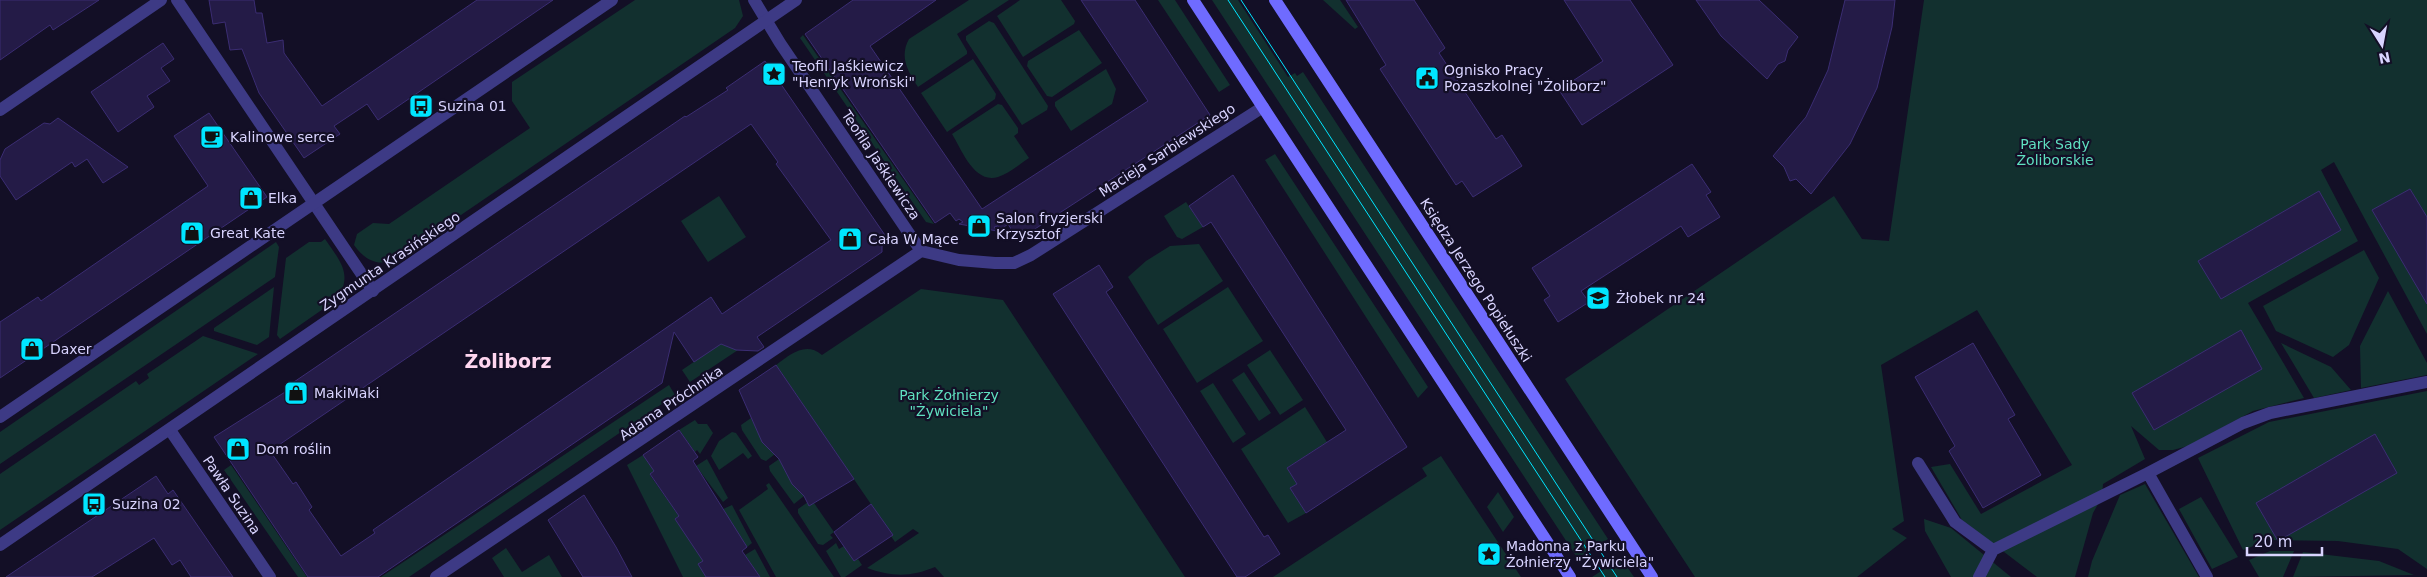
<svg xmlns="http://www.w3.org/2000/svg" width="2427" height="577" font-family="'DejaVu Sans',sans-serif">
<rect width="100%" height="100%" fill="#130f26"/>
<path fill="#12302f" d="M635,0H739L743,16L735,28L401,256C382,268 367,263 354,245L357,234L373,223L389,224L530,128L512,101V82Z
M969,0H1009L957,34L967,51V54L918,87C908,71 899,57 909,39Z
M1020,0H1061L1075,21L1074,24L1023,57L997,16Z
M1158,0H1175L1230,85L1219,92Z
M1212,0H1238L1288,77L1295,73L1297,76L1303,72L1608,539L1578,559Z
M1323,0H1340L1358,27L1355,29Z
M1924,0H2427V334L2334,162L2321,170L2358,241L2248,303L2304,398L2253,411L2188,446L2173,450H2159L2131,426L2145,459L2103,484L2102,497L2093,513L2075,577H2037L1962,520L1931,467L1950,464L1981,514L2072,465L1977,310L1881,365L1904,521L1892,529L1907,538L1857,577H1695L1565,379L1834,196L1862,239L1889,241Z
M989,21L994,23L1048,106L1047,110L1022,125L966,40V36Z
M1079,30L1102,63L1052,97L1047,96L1027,66L1028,61Z
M803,35L934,224L926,222L800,38Z
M973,59L996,94L995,99L947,132L921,93Z
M1106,69L1116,89L1112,104L1071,131L1055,106V102Z
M998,104L1002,105L1018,128V133L1014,136L1029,158C1020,164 1008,174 998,177C974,184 962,150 952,134Z
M1275,154L1428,387L1418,398L1265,160Z
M719,196L746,237L708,262L681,221Z
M1186,202L1203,227L1182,239L1177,237L1164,216Z
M325,239C340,261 354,275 336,300L280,339L277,335L286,258L309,242H321Z
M276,242L279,247L275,277L0,464V432Z
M1199,244L1223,281L1158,325L1128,277L1146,261L1170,246Z
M2364,250L2379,278L2349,345L2333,357L2276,331L2263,306Z
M274,287L269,337L257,345L214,331V328Z
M1228,287L1263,341L1197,383L1163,329Z
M921,289L1003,300L1185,577H944L935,567C911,577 893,577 867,568L919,533L913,529L895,542L891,536L892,535L776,365C790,355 805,341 822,355Z
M2388,291L2427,363V375L2361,388L2360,346Z
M203,336L258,354L0,530V474L136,381L139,385L149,378L147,374Z
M729,338L738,350L690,382L682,370Z
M2281,343L2331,367L2351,390L2314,398Z
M1270,350L1303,400L1280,415L1247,365Z
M1244,372L1271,413L1259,421L1232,380Z
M1213,383L1246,434L1233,443L1200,391Z
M669,385L675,395L409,577H381Z
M2427,391V569L2398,549L2338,541L2269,540L2243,550L2198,458L2269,422Z
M1305,407L1327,442L1287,468L1297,484L1291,489L1306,513L1288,523L1241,449Z
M751,418L753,422L757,419L775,454L766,461L761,459L742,430L741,425Z
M695,420L698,424H707L713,433L700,454L697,450L695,452L679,430Z
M732,432L736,433L752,456L748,459L743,453L719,470L711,456L719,441Z
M643,455L654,471L650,475L679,516L675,519L703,561L707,577H683L627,465Z
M1441,456L1521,577H1273L1427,476L1422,468Z
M707,459L728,498L723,502L696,466Z
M779,459L804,496L794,504L770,471L769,466Z
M231,465L307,577H298L224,470Z
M769,483L834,577H776L739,510L768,489L766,485Z
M2145,484L2199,577H2088L2092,561L2120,495Z
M1498,492L1514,517L1503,532L1487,507Z
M2201,497L2238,557L2212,569L2179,509Z
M808,502L814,503L834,532L830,535L833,538L823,545L818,544L798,513V509Z
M732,505L752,543L747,547L721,510Z
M1924,519L1951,528L2011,577H1951L1925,531Z
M836,543L839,549L844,546L854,561L858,559L862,565L845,577H841L826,551Z
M506,548L522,572L549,555L562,577H504L492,558Z
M755,549L770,577H760L745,555Z
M2270,551H2294L2283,577H2259L2249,560Z
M2303,552L2379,561L2414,575L2293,577Z
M1621,558L1634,577H1592Z"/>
<path fill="#241b47" stroke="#3b2d73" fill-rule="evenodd" d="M0,0H99L53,30L50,25L0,60Z
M209,0H254L256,13H262L267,43L283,40L284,53L322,106L477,0H553L378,120L367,104L334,126L340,134L304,158L259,93L242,49L230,50L225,22L213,24Z
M853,0H936L870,46L982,209L1148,101L1081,0H1135L1210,115L1018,240L1008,224L1000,230L998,226L994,227L997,231L959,224L963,222L959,219L956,221L950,213L935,223L805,34Z
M1346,0H1414L1445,48L1439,53L1496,139L1502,135L1522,166L1473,197L1462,181L1456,185L1380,69L1386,65Z
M1564,0H1630L1673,65L1582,125L1559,90L1603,61Z
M1696,0H1759L1798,37L1788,50L1785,61L1778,64L1767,79L1721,36Z
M1845,0H1895L1892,27L1877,88L1850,144L1811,194L1796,179L1790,181L1784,167L1773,156L1806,117L1828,70Z
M163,43L174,59L161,68L170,81L147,96L154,107L118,132L91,92Z
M765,61L889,241L882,246V252L757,337L764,347L758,351L736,350L721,344L694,362L674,332L662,383L378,577H308L214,437L293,387L291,384L685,116L686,117L728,90L726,88ZM751,124L778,162L776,164L831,240L722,314L711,297L373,530L375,533L341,556L309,510L312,507L296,482L293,484L270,451Z
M209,113L267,197L0,378V322L38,297L41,301L208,186L174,136Z
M58,118L128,167L103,183L87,159L75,167L72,162L16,200L0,176V160L5,149L44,123L50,124Z
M1692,164L1711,192L1706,195L1720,217L1688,237L1681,226L1581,291L1589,302L1558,322L1544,300L1550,296L1532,268Z
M1233,175L1407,447L1306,513L1290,488L1297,484L1287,468L1346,430L1211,222L1203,227L1189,206Z
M2410,189L2427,217V304L2372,210Z
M2319,191L2341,230L2221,299L2198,261Z
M1099,265L1113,287L1106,292L1264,537L1268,535L1280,554L1245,577H1237L1053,294Z
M2241,330L2262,369L2154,430L2132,393Z
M1973,343L2015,415L2008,419L2041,475L1983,508L1949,451L1955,446L1915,377Z
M776,365L854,479L809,506L804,496L792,484L779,459L762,442L739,390Z
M679,430L698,457L693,461L747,547L742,551L760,577H706L698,564L703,561L675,519L679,516L650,474L654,471L643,455Z
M2375,434L2397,473L2278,541L2256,503Z
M156,476L168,494L173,490L233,577H191L180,560L172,565L154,538L92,577H6Z
M584,495L616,547L632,577H583L548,520Z
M871,504L893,535L854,561L834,532Z"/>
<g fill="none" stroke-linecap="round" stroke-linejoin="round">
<path stroke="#3d3a85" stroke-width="12" d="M177,0L373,291
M754,0L780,43L921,251
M0,110L161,0
M921,251L959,260L995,263H1014L1031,255L1263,107
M170,430L270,577
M1918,463L1955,522L1993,550L2148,473
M436,577L921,251
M1979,577L1993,550
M2207,577L2148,473L2243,423L2270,413L2427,382"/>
<path stroke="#3d3a85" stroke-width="12" d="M0,417L612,0
M0,545L796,0"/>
<path stroke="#6f6bff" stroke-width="12" d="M1193,0L1570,577
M1275,0L1652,577"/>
<path stroke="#00e5ff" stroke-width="1" d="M1228,0L1605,577
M1241,0L1617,577"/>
</g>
<defs>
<g id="sight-square" transform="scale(1.25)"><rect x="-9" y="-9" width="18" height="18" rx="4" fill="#00e5ff" stroke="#130f26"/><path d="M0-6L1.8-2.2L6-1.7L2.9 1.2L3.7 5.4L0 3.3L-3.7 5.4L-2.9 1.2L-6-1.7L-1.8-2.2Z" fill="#111"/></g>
<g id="civic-square" transform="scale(1.25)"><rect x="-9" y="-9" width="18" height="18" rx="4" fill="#00e5ff" stroke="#130f26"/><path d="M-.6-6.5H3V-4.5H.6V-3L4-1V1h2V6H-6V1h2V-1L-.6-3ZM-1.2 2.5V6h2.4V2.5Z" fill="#111"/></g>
<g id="bus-square" transform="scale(1.25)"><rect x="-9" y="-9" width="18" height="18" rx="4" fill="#00e5ff" stroke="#130f26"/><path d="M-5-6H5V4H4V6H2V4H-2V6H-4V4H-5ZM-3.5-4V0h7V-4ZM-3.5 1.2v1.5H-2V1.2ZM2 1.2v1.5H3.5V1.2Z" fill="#111"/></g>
<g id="cafe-square" transform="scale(1.25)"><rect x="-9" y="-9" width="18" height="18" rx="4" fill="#00e5ff" stroke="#130f26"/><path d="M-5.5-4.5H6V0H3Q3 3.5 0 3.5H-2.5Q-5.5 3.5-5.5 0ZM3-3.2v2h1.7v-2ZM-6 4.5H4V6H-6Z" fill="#111"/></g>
<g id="shop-square" transform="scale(1.25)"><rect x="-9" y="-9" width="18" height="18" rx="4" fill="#00e5ff" stroke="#130f26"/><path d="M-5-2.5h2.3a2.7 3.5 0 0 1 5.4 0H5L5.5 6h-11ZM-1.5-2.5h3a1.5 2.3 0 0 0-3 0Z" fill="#111"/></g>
<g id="school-square" transform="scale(1.25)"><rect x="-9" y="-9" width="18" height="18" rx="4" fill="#00e5ff" stroke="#130f26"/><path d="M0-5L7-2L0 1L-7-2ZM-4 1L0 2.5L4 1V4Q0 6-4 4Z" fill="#111"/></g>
</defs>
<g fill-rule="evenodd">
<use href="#sight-square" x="774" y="74"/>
<use href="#civic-square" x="1427" y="78"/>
<use href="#bus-square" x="421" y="106"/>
<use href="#cafe-square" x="212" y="137"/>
<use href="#shop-square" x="251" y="198"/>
<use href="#shop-square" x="979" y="226"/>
<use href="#shop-square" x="192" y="233"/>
<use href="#shop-square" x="850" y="239"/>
<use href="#school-square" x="1598" y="298"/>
<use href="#shop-square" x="32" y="349"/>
<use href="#shop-square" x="296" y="393"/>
<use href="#shop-square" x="238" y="449"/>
<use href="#bus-square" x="94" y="504"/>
<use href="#sight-square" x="1489" y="554"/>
</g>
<g text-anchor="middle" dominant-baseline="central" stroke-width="4.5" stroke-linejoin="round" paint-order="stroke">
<g font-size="14" fill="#d9d4ff" stroke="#130f26" text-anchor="start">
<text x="792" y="66">Teofil Jaśkiewicz<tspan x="792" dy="16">"Henryk Wroński"</tspan></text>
<text x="1444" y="70">Ognisko Pracy<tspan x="1444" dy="16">Pozaszkolnej "Żoliborz"</tspan></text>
<text x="438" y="106">Suzina 01</text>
<text x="230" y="137">Kalinowe serce</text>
<text x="268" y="198">Elka</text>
<text x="996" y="218">Salon fryzjerski<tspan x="996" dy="16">Krzysztof</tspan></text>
<text x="210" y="233">Great Kate</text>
<text x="868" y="239">Cała W Mące</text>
<text x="1616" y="298">Żłobek nr 24</text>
<text x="50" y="349">Daxer</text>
<text x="314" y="393">MakiMaki</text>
<text x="256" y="449">Dom roślin</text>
<text x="112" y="504">Suzina 02</text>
<text x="1506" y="546">Madonna z Parku<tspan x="1506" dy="16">Żołnierzy "Żywiciela"</tspan></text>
</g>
<g font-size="14" fill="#5fe0c0" stroke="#130f26">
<text x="2055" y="144">Park Sady<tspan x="2055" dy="16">Żoliborskie</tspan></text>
<text x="949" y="395">Park Żołnierzy<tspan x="949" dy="16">"Żywiciela"</tspan></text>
</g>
<g font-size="14" fill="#d9d4ff" stroke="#130f26">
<text transform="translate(1167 150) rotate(-33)">Macieja Sarbiewskiego</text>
<text transform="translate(881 165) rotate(56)">Teofila Jaśkiewicza</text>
<text transform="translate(390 261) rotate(-34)">Zygmunta Krasińskiego</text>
<text transform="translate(1476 280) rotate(57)">Księdza Jerzego Popiełuszki</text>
<text transform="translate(671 403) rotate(-34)">Adama Próchnika</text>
<text transform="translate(232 495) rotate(56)">Pawła Suzina</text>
</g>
<g font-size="19" font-weight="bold" fill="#ffd6f0" stroke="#130f26">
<text x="508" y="361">Żoliborz</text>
</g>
</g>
<g transform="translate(2382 45) rotate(169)" stroke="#130f26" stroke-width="4" paint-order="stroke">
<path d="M0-4L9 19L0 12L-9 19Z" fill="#d9d4ff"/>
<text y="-8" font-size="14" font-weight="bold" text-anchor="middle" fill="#d9d4ff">N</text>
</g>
<path d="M2247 547v8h75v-8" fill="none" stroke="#d9d4ff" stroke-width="2.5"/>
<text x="2254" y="547" font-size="15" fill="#d9d4ff" stroke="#130f26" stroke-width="4" paint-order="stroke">20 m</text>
</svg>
